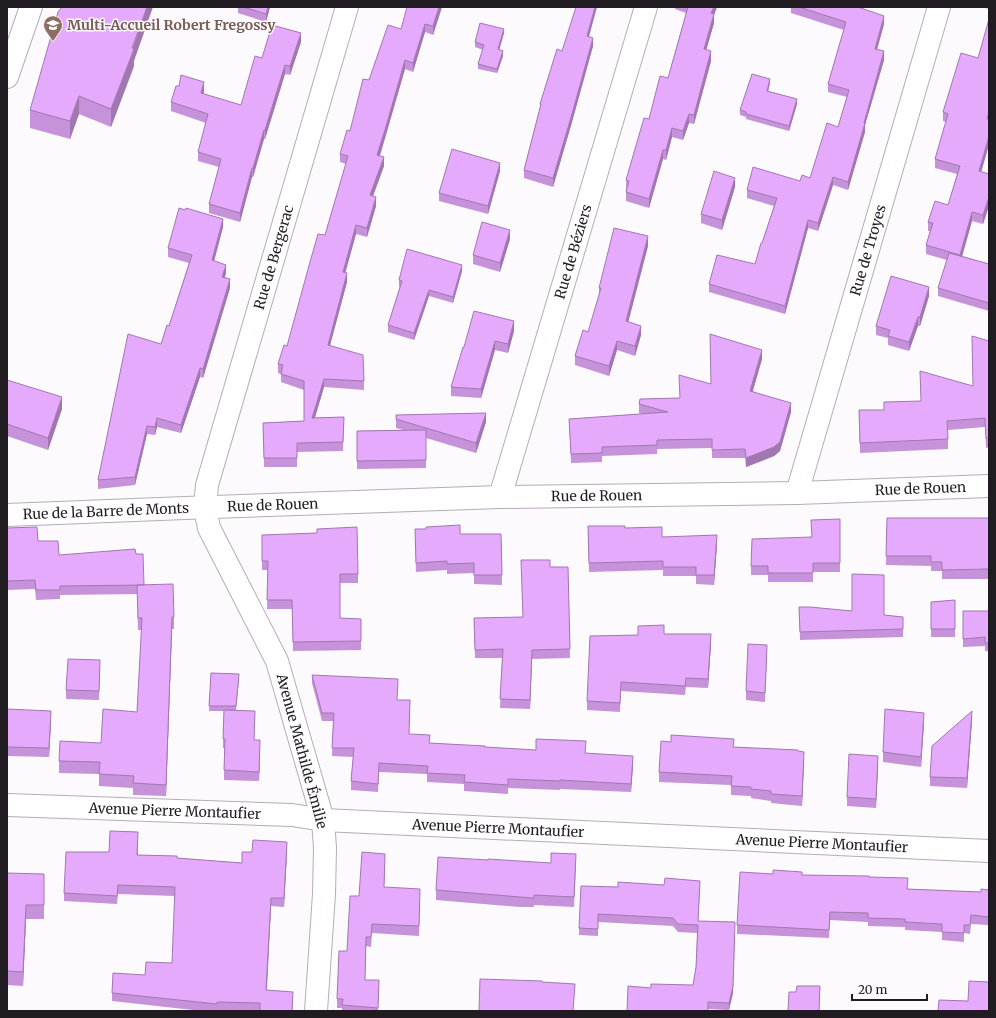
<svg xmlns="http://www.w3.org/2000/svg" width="996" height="1018" font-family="Merriweather,serif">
<rect width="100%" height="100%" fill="#fcfafd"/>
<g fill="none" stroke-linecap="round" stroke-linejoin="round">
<g stroke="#b6abba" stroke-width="24">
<g id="minor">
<path d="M7,77L31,7"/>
<path id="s1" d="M797,493L939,7"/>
<path id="s2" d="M500,497L646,7"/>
<path id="s3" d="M7,515L185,508L500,497L797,493L989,486"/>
<path id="s4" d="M7,805L292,815L323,820L989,851"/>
<path id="s5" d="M316,1011L324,894L325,848L323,820L277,661L209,528L205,508L207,485L347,7"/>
</g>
</g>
<use href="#minor" stroke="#fff" stroke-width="22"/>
</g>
<path fill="#c692d9" d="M238,7H270L266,22L238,13Z
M442,7L433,35L425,32L413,72L405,69L385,138L380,156L384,166L373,196L376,206L367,237L356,234L345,273L347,282L330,345L364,381V390L324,387L315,418L344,417L343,451L297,452V467H264L263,423L304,421V390L281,382V374L278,373V364L287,346L325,235L346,164L340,162V154L350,131L369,80L401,29Z
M675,7H717L714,15V23L706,50L711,61L694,124L689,123L683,140L672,137L666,160L663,159L649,208L626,201V180L649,119L668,78L686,13L675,9Z
M791,7H858L884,24L877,49L884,60L865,125V132L848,190L833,185L818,231L808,228L785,314L709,292V284L755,264L762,243L774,206L747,198V190L800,181L810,178L838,127L847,97L828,92V84L844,30L791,13Z
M981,7H989V9Z
M504,33L499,50L503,56L497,73L478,69V64L483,50L475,47V42Z
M589,36L593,46L572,122L553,187L524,178V170L540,108V104L562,51Z
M301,42L290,75L285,74L265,139H264L253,177H252L240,222L209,213V204L219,167L198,161V152L206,123L171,111V102L204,91V94L241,105Z
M978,58L981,172L989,174V206L983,224L972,221L962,256L989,264V311L938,296V288L947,260L926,254V245L930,231H928V222L948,205L957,174L935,168V159L946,122L943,121V112Z
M134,61V66L111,127L79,114L70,139L30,128V110Z
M770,83L768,91L797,104L789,131L746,119V117L740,115V110Z
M500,171L488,214L439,201V193Z
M735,187L722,230L701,223V214Z
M223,227L214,261L226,273L225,278L230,288L203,378L200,377L181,433L157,427L155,435L147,434L135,485L98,489V480L169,326L189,263L168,257V248Z
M510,239L500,272L473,264V255Z
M648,246L628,322L641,335L635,356L617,350L609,376L575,365V356L588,332L599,297V288Z
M462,271L453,303L429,296L414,340L388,332V325L400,287H399V280Z
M929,296L920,326H918L909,351L888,345V338L876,335V326Z
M514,331L508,353L495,350L481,398L451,396V387L464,347Z
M989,341V447L986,448L985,427L948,430V449L860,453L859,410H884L921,401L973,386Z
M762,359L753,391L791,412L780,451L774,456L746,467L745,458H712V448L657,449V454L602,456V462L571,463L569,419L643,414L639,413V404L680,398Z
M7,380L62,409L48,450L7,436Z
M396,419L486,422L476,453L426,438V468L357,469V431L403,430L396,428Z
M887,518H989V579H942V571H931V566L886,565Z
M840,519V572H813V582H768V575H751V566L811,537Z
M588,526L625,528L662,537L717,544L714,585L696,584V576H663V570L589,572Z
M7,528L38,541L59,555L136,554L144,585L174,617V629H172L166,796L133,795V788L99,786V774L59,773V761L101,743L137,712L142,630H138L137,594L60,595V599L36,600L35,589L7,590Z
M460,534H501L502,585L474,584V573L447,574V570L416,572L415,539Z
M262,535L358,574V583H340V618L361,619V650L293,651L292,609H267L268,570H262Z
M550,567H568L570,658L532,659L530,709L500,708L502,658H475L474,618L523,617Z
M955,600V637H931V602Z
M799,607L903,617V637L800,640Z
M963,611H989V651H985V646L963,647Z
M638,626L664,634L711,643L708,688L686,687L685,695L621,691L620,712L587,710V701L638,635Z
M767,654L765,702L746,700V691Z
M100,669L99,700L66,699V690Z
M211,673L239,679L236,711L260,750L259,781L224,780V748H223V739L224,711H209Z
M312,675L397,700L410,708L409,734L430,743L586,754L633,765L631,792L560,789V790L508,788V794L464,791V784L427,782V774L379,772L378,792L351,790V781L353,757L332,756L333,721H322L312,683Z
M7,709L51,721L49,757L7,756Z
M972,720L967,788L930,786V777Z
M924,722L921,767L883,762V752Z
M734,747L798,751L804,761L802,806L771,803V801L751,798V796L731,795V785L659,782V772Z
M878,765L876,808L847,806V797Z
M138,840V855L242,863L252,852L287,851L284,907L271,906L267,990L293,1000L292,1011H202L112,1001V993L145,975L172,963L175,896L118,894L117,904L64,901V893L109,852Z
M385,863L384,887L420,899L419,936L372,933L371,947L366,946L365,980L379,989L378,1011H342V1008H337V999L359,896Z
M551,863L576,864L574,907L534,905V907H520L436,900V890Z
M7,873L44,888V919H26L23,986L7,985Z
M773,874L869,877L907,889L981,892L989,890V925L971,924L970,934L964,933V942L942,940V932L905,930V927L868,926V922L830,920L829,938L737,934V925Z
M618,887L700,889L698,921L733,993L729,1010L708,1009L651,988L693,985L696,967L697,933L678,932L673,926L598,922V936L579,935V928Z"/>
<path fill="#a177b0" d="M147,7H153L134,61V66L111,127V109Z
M268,7H270L266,22V14Z
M439,7H442L433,35V26Z
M595,7H597L587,44V36Z
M714,7H717L714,15V23L704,58V49L711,13Z
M884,16V24L875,57V49Z
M425,24V32L413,72V63Z
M504,29V33L498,54V49Z
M301,33V42L290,75V66Z
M593,38V46L572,122L553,187V178Z
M503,51V56L497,73V69Z
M711,51V61L694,124V115Z
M884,51V60L865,125V132L848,190V182L864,123Z
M405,60V69L385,138L377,164V155Z
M285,65V74L265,139V130Z
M770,79V83L767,96V91Z
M204,82V91L201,102V93Z
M79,96V114L70,139V121Z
M797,99V104L789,131V126Z
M689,114V123L683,140V131Z
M672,128V137L666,160V150Z
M264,130V139L253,177V168Z
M989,136V145L979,180V171Z
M663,150V159L649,208V199Z
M384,157V166L370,204V195Z
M500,163V171L488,214V206Z
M252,168V177L240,222V213Z
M833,177V185L818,231V223Z
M735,178V187L722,230V220Z
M376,197V206L367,237V228Z
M989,197V206L983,224V215Z
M972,212V221L960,264V255Z
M223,219V227L212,269V260Z
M808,220V228L785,314V306Z
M356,225V234L343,281V272Z
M510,230V239L500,272V263Z
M648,236V246L626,331V321Z
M226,265V273L222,285V277Z
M462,265V271L453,303V297Z
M347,273V282L328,353V345Z
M230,279V288L203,378V369Z
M929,287V296L920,326V317Z
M429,290V296L414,340V333Z
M918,317V326L909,351V342Z
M514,321V331L508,353V344Z
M641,326V335L635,356V346Z
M495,341V350L481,398V389Z
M617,341V350L609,376V366Z
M762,350V359L750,400V391Z
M200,368V377L181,433V425Z
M324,379V387L312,427V418Z
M62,397V409L48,450V438Z
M791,403V412L780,451L774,456L746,467V458Z
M486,413V422L476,453V443Z
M157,418V427L155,435V427Z
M147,426V434L135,485V477Z
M717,535V544L714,585V575Z
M172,617V629L166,796V785Z
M711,634V643L708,688V679Z
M532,650V659L530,709V700Z
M51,711V721L49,757V748Z
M972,711V720L967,788V778Z
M924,713V722L921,767V757Z
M260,740V750L259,781V772Z
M804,752V761L802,806V796Z
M633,756V765L631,792V784Z
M878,756V765L876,808V799Z
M287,842V851L284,907V898Z
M271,898V906L266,999V990Z
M26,905V919L23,986V972Z
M735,930L733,993L729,1010V1003Z"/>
<path fill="#e6aafc" stroke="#a177b0" d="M62,7H147L132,48L134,49L111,109L79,96L70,121L30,110L58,12Z
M243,7H268L266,14Z
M407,7H439L433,26L425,24L413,63L405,60L385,130L377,155L384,157L370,195L376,197L367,228L356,225L343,272L347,273L328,345L363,355L364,381L324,379L312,418L344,417L343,442L297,443V458H264L263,423L304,421V381L281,374L283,365L278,364L284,345L287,346L310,262L318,234L325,235L348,156L340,154L347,130L350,131L363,79L369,80L388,25L401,29Z
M576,7H595L587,36L593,38L572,114L553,178L524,170L541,104H540L557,49L562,51Z
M688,7H714L711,13L714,14L704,49L711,51L694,115L689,114L683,131L672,128L666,150H663L649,199L626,192L629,181L626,180L644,118L649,119L660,76L668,78Z
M799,7H858L884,16L875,49L884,51L864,123H865L848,182L833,177L818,223L808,220L785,306L709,284L717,255L755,264L761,243H762L777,198L747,190L753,167L800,181L802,175L810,178L827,123L838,127L849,90L828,84L846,22Z
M989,19V112L987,119H989V136L979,171L989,174V197L983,215L972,212L960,255L926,245L933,223L928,222L935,201L948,205L960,166L935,159L948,114L943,112L961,53L978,58Z
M480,23L504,29L498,49L503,51L497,69L478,64L484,45L475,42Z
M272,25L301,33L290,66L285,65L265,130H264L253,168H252L240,213L209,204L221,159L198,152L208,114L171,102L176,86H179L181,75L204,82L201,93L241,105L255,56L262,58Z
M752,74L770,79L767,91L797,99L789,126L746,114V112L740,110Z
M452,149L500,163L488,206L439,193Z
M714,171L735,178L722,220L701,214Z
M179,208L185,210L186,208L223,219L212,260L226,265L222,277L230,279L203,369L200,368L181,425L157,418L155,427L147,426L135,477L98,480L128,334L161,344L167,325L169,326L192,255L168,248Z
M482,222L510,230L500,263L473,255Z
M614,228L648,236L626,321L641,326L635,346L617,341L609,366L575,356L583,330L588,332L601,288H599Z
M407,249L462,265L453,297L429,290L414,333L388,325L402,281L399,280Z
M949,253L989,264V303L938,288Z
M891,276L929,287L920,317H918L909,342L888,336L890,330L876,326Z
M474,311L514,321L508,344L495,341L481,389L451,387L463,347H464Z
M710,334L762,350L750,391L791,403L780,442L774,447L746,458L745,449L712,450V439L657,440V445L602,447V453L571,454L569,419L668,412L639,404L640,399L680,398L679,375L711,384Z
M972,336L989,341V438H986L985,418L947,421L948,439L860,443L859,410H884V402L921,401L920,371L973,386Z
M7,380L62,397L48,438L7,424Z
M486,413L476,443L396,419V415Z
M426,430V460L357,461V431Z
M887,518H989V569L942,570V562H931V556H886Z
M840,519V563H813V573H768V566H751L752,539L812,537L811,520Z
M460,525V534H501L502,575H474V563L447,564V561L416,563L415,529H426V527Z
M588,526H625V528L662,527V537L717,535L714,575H696V567H663V561L589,563Z
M37,527L38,541H58L59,555L135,549L136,554H143L144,585L60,586V590H36L35,580L7,581V528Z
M357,527L358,574H340V618L361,619V641L293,642L292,600H267L268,561H262V535L317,533V529Z
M521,560H550V567H568L570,649L532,650L530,700L500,699L503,649L475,650L474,618L523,617Z
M852,574L884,575V615L903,617V629L800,632L799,607H810L852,611Z
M173,584L174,617H172L166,785L133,783L134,776L99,774L100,762L59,761L60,741L101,743L103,709L137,712L142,618H138L137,585Z
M955,600V629H931V602Z
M963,611H989V643H985V637L963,639Z
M664,625V634H711L708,679L686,678L685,686L621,682L620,703L587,701L590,636L638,635V626Z
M748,644L767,645L765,693L746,691Z
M68,659L100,660L99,691L66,690Z
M211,673L239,674L236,706H209Z
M312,675L398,679L397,700H410L409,734L430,735L429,743L485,746V747L536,750V739L586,741L585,753L633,756L631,784L560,780V781L508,779V785L464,782L465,775L427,773L428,766L379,763L378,784L351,781L354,748H332L334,713H322Z
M7,709L51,711L49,748L7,747Z
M885,709L924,713L921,757L883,752Z
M224,710L255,711L254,740H260L259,772L224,770L225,739H223Z
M972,711L967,778L930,777L932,746Z
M671,735L734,739L733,747L798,750V751L804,752L802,796L771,794V791L751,789V787L731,786L732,776L659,772L661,741L671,742Z
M849,754L878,756L876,799L847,797Z
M110,831L138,832L137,855L177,856V858L242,863V852H252L253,840L287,842L284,898H271L266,990L293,992L292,1011H260V1003L217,1002V1004L112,993L113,973L145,975L146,962L172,963L175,887L118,885L117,896L64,893L66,852H109Z
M362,852L385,854L384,887L420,889L419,926L372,924L371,937H366L365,980H379L378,1008L342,1005L343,999H337L339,951H347L350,896H359Z
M551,853L576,854L574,897L534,895V898L520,897L436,890L438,857L488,860V859L551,863Z
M773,870L802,872V875L869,876V877L908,878L907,889L981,892V889L989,890V917L971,915L970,925H964V933L942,932V924L905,922V919L868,918V913L830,912L829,930L737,925L740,872L773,874Z
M7,873L44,874V905H26L23,972L7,971Z
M665,878L700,881L698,921L735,922L733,986L729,1003L708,1002V1011H627L628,986L651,988V984L693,985L696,967L698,925L678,924L673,918L598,914V929L579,928L581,886L618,887V882L664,885Z
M480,979L542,981V982L575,984L573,1011H479Z
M969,981L989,982V1011H938L939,1000L968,1001Z
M797,986H820L819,1011H788L789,992H796Z"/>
<defs>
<g id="school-pin" transform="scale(1)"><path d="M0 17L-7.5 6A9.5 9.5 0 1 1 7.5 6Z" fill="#8d6e63" stroke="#fcfafd"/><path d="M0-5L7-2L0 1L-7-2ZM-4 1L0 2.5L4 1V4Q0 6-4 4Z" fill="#fff"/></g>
</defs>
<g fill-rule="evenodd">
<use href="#school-pin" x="53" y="25"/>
</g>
<g text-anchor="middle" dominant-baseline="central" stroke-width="3" stroke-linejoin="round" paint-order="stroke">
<g font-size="14" font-weight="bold" fill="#785e54" stroke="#fcfafd" text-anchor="start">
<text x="67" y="25">Multi-Accueil Robert Fregossy</text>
</g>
<g font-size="14" fill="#201c21" stroke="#fcfafd">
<text stroke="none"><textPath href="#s1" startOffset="253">Rue de Troyes</textPath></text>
<text stroke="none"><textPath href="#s2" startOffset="256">Rue de Béziers</textPath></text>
<text stroke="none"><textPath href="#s5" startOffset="787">Rue de Bergerac</textPath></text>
<text stroke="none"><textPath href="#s3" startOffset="914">Rue de Rouen</textPath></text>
<text stroke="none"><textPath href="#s3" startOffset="590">Rue de Rouen</textPath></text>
<text stroke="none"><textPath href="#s3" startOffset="266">Rue de Rouen</textPath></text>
<text stroke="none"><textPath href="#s3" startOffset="99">Rue de la Barre de Monts</textPath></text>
<text transform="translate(302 751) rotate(75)">Avenue Mathilde Émilie</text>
<text stroke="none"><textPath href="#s4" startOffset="168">Avenue Pierre Montaufier</textPath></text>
<text stroke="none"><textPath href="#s4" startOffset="492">Avenue Pierre Montaufier</textPath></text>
<text stroke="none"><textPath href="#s4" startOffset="816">Avenue Pierre Montaufier</textPath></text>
</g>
</g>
<rect width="996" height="1018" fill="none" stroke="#201c21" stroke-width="16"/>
<path d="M852 994v6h75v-6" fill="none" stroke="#201c21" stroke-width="2"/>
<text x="858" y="994" font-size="12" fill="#201c21" stroke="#fcfafd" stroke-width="3" paint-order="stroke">20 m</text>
</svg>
